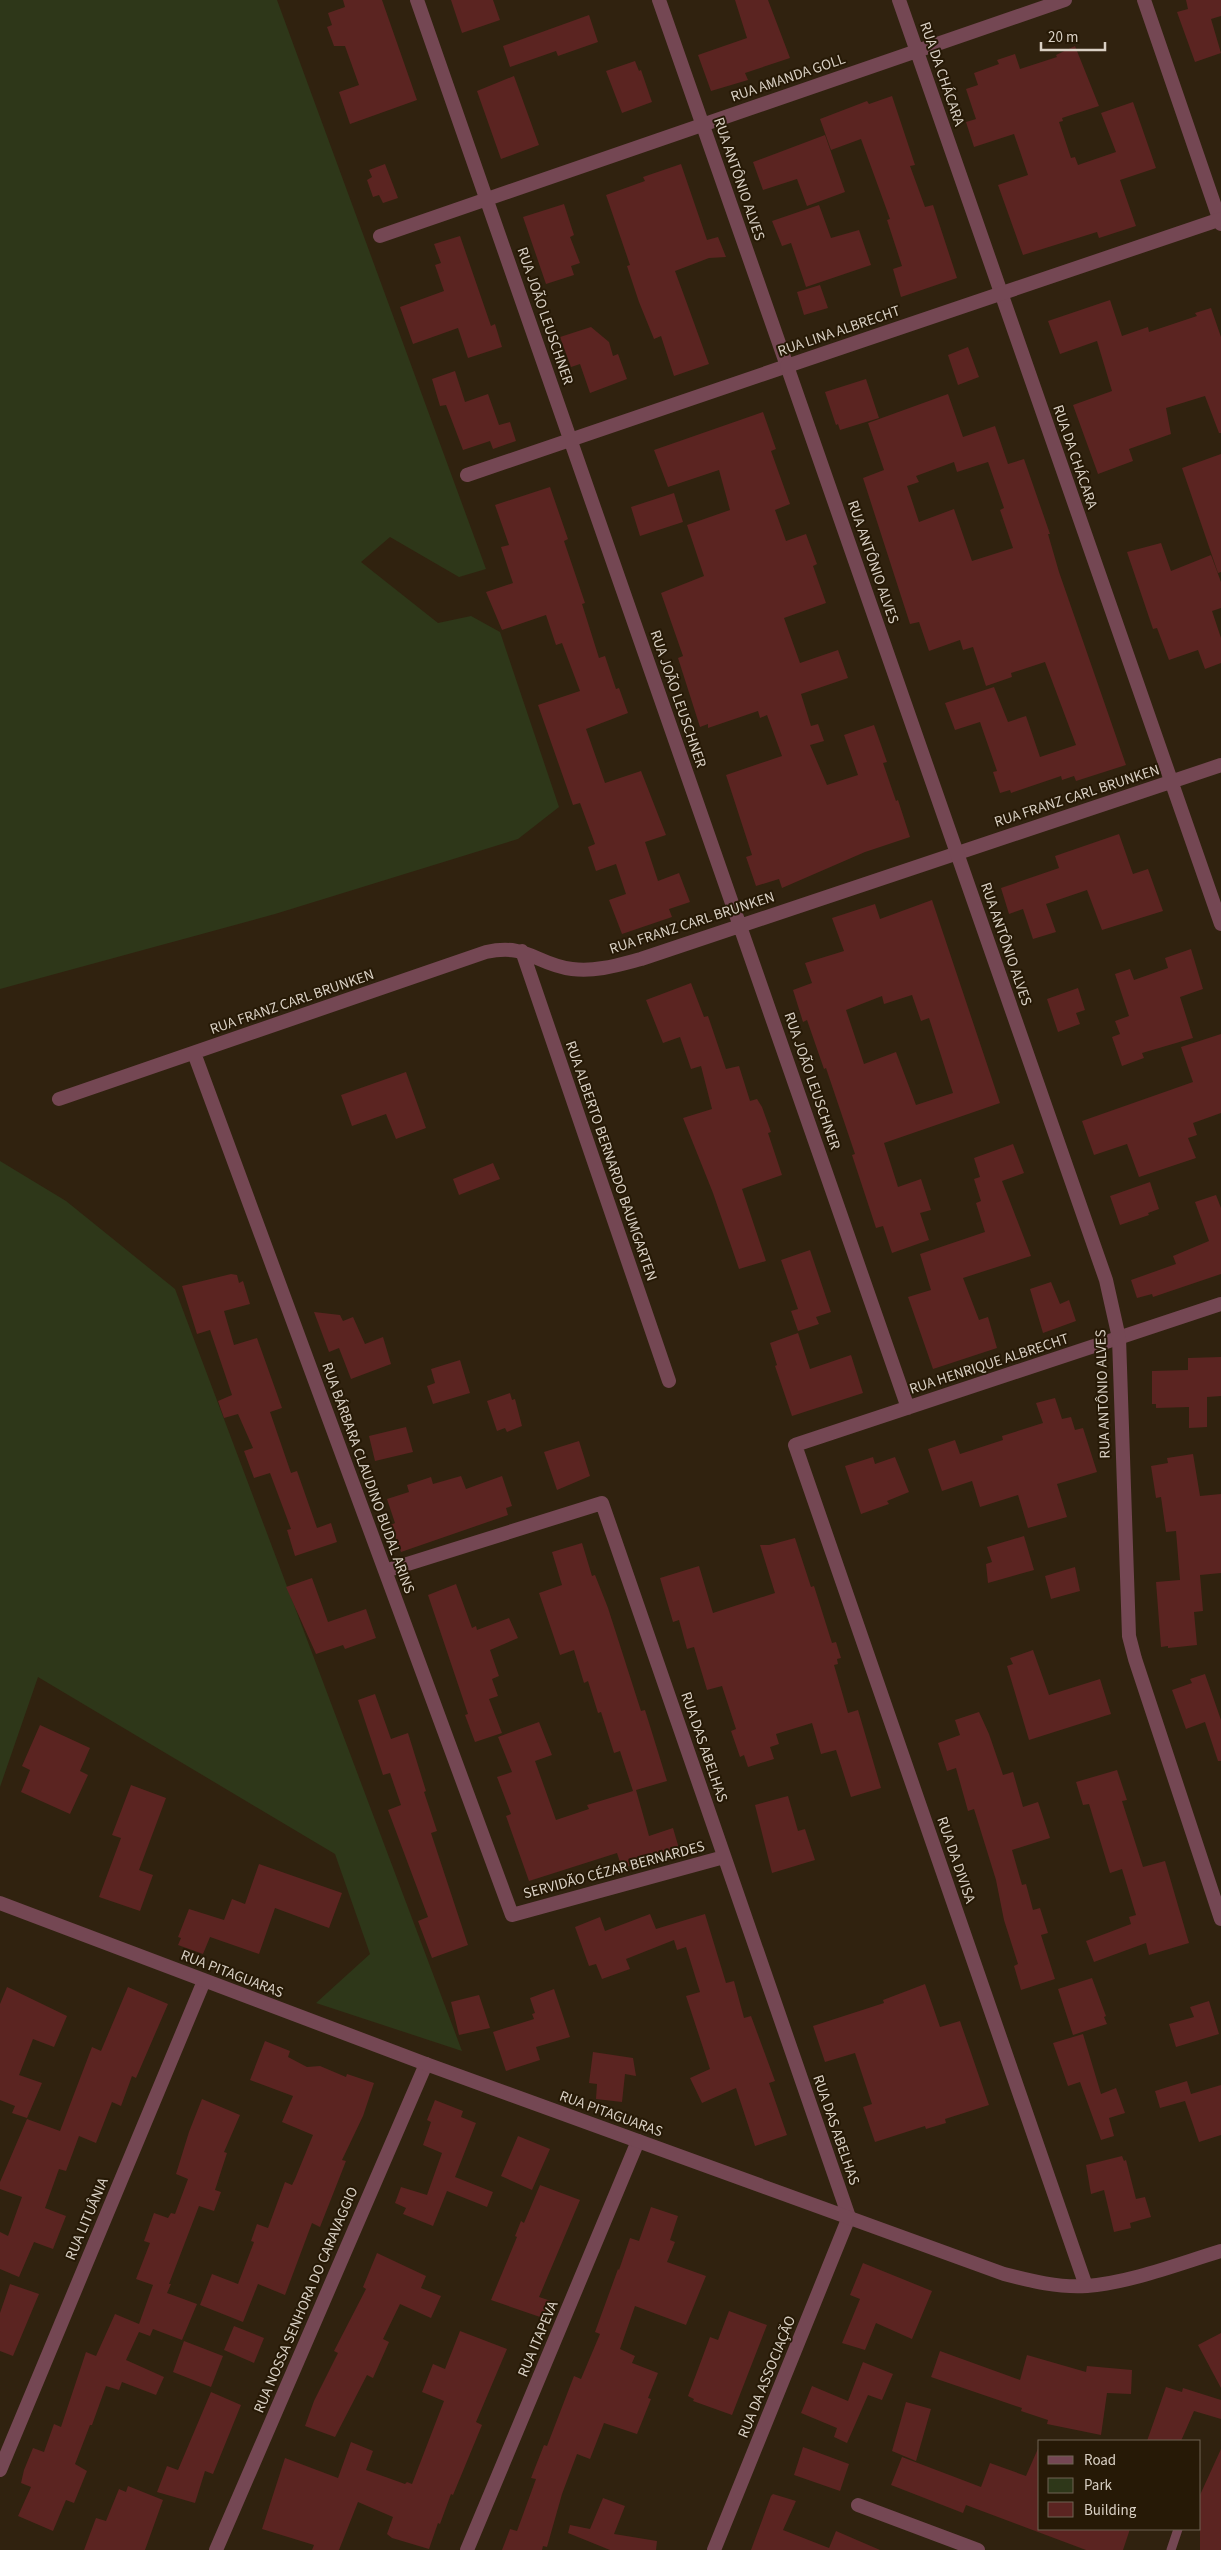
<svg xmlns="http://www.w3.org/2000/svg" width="1221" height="2550" font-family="'Source Sans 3',sans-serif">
<rect width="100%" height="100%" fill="#30220f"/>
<path fill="#2e3719" d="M0,0H277L486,569L459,577L390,537L361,562L438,623L471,616L500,632L559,807L518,839L275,914L0,989Z
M0,1161L66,1201L175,1289L462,2051L316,2003L370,1954L335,1854L38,1677L0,1787Z"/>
<path fill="#5b2421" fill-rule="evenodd" d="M343,0H382L417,100L350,124L339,92L359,85L345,46H334L327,27L332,25L328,13L345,7Z
M451,0H493L500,20L462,33Z
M735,0H768L790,58L745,73L748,80L711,91L698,55L747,38Z
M1186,0H1221V16L1211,19L1221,53L1195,62L1177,12L1188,9Z
M589,15L598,42L558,56L556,51L510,67L503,46Z
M1075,46L1099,106L1062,118L1063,121L1059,122L1071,158L1075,157L1078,165L1116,152L1101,113L1133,102L1156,168L1120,180L1136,226L1099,238L1097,232L1023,255L998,185L1028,175L1014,134L974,147L966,122L976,119L966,89L978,85L974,73L999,64L997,60L1015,54L1020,69L1057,57L1056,55Z
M635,61L639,71L641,70L652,102L622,113L606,71Z
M514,76L539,145L501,159L477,91Z
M892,96L915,165L910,166L925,207L933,205L957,278L901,297L893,269L902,266L887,220L890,219L861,139L831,150L820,119L867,101L869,104Z
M825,135L845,192L807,206L797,179L763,190L753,162Z
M385,164L398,198L383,203L379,195L373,197L367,180L372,177L369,170Z
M681,164L707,240L718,237L726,257L709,258L675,271L709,364L674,376L661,336L654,339L639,302L627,266L630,265L606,195L645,181L643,177Z
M564,204L574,235L570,237L580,263L571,266L574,275L546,284L523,217Z
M819,205L831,238L859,230L871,265L806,287L791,243L782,246L772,221Z
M460,236L491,326L495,324L502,347L468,358L458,328L413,344L400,307L444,291L435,265L441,263L434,244Z
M820,285L828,308L804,315L797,292Z
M1110,300L1122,336L1148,327L1149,332L1197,316L1195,313L1211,308L1221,337V433H1219L1205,396L1166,408L1171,434L1129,449L1133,461L1098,474L1073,405L1112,391L1097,341L1060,354L1048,321Z
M591,327L609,342L613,356L618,354L627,379L590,393L580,364L571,367L560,337Z
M968,347L979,377L958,385L948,355Z
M455,371L465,402L488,394L499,425L510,422L516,441L493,449L490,441L463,450L446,405L440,406L432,379Z
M866,379L879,418L840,430L838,424L836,425L825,392Z
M948,394L963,437L995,426L1008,464L1024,459L1050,534H1048L1059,572L1126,765L1076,781L1074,776L1062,780L1061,776L1011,793L1010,790L1000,793L993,772L997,771L980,722L955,730L945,703L994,687L1008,722L1026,716L1040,757L1076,745L1045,662L1011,673L1012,677L986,686L973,647L963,650L960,640L929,651L919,622L910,624L863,478L884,470L868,423ZM954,462L957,472L988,462L1004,508L1000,510L1013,548L972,561L954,509L919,522L907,486L919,482L916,476Z
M763,412L776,449L771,451L790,504L775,510L786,541L806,534L817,564L813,566L826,603L784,618L800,663L838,650L848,678L801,694L811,726L818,724L824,741L810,745L827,785L858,775L844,735L874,725L887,762L883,763L896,801L898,800L910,837L865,852L782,888L779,879L756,886L746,857L752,855L726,775L782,756L767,715L760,718L758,711L708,728V724L700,727L678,658L683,656L661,593L704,576L687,525L730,510L719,470L668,487L654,450Z
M1221,454V572L1218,573L1182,468Z
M550,487L568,539L564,541L585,603L582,604L599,658L605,656L616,689L619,688L628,713L586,729L605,783L641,771L666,835L645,842L658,881L679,873L690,902L669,909L672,917L622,934L609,900L626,894L616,864L596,871L588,847L595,844L580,803L573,805L538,705L580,691L562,643L556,645L546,615L502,630L486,592L513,583L501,547L509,545L495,505Z
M674,493L683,522L640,536L631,507Z
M1161,543L1171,571L1211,555L1221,582V608L1212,611L1221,638V663L1205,669L1198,650L1169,660L1157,628L1153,629L1127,552Z
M1119,834L1133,874L1148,869L1163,911L1102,930L1087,890L1046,904L1056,932L1033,939L1023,909L1009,914L1001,888L1059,868L1055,856Z
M932,900L1000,1103L884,1143L898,1187L921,1179L931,1210L920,1213L929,1240L892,1253L883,1226L876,1228L852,1155L855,1154L826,1068L824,1069L807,1020L803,1022L793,990L812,983L805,963L844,951L832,918L875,904L880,919ZM912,995L921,1021L929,1018L953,1093L916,1105L896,1052L864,1064L846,1010L882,996L884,1004Z
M1191,949L1203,989L1180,997L1193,1038L1142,1053L1144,1058L1122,1066L1112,1037L1120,1034L1115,1021L1129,1016L1115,974L1130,969L1134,980L1168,968L1165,958Z
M691,983L704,1017L708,1016L726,1069L739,1066L750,1101L757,1099L762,1107L771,1132L768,1133L782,1175L742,1189L766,1261L739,1269L713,1193L683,1118L712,1109L701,1066L691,1069L680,1037L663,1043L646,1000Z
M1078,988L1085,1010L1076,1013L1080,1024L1058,1032L1047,999Z
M1221,1034V1113L1193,1123L1197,1135L1188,1138L1196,1158L1139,1177L1127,1144L1094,1155L1082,1121L1193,1082L1181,1047Z
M406,1072L426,1128L396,1139L386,1114L352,1126L341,1095Z
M1013,1144L1024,1173L1002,1181L1031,1256L963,1278L979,1320L988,1317L997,1348L933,1369L908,1297L931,1290L920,1254L985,1232L976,1203L981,1201L974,1179L980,1177L974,1158Z
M493,1163L500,1179L459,1195L453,1179Z
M1150,1182L1159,1209L1148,1213L1149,1215L1120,1225L1110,1196Z
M1216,1195L1221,1208V1274L1153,1297L1152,1294L1137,1298L1131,1280L1176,1264L1173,1256L1209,1241L1195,1202Z
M810,1250L831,1312L816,1317L819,1324L798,1331L791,1311L798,1309L781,1260Z
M231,1274L237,1275L239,1283L243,1281L250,1304L224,1311L234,1345L257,1338L282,1408L270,1412L291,1473L297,1471L317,1528L331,1523L337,1542L295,1556L287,1530L291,1529L270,1473L254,1478L244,1451L253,1448L238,1414L224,1418L218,1401L232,1395L210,1330L197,1334L182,1286Z
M1051,1282L1060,1304L1069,1300L1076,1321L1043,1333L1030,1289Z
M314,1312L340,1315L343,1321L353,1317L365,1344L383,1337L391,1364L351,1379L339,1348L329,1352Z
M798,1333L810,1369L851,1355L863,1393L792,1416L775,1366L777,1365L770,1343Z
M1221,1357V1396L1207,1397V1427L1189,1428V1407L1156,1408V1404H1152V1371L1188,1370V1358Z
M460,1360L470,1393L433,1404L427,1386L435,1383L431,1369Z
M510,1393L512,1400L515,1399L522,1426L507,1432L505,1428L497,1431L487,1401Z
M1055,1398L1062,1419L1071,1417L1075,1430L1083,1428L1097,1472L1057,1484L1067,1517L1028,1528L1018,1495L980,1507L972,1481L942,1491L928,1449L955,1440L960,1454L1003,1440L1002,1436L1043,1423L1036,1403Z
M406,1427L413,1452L375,1461L369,1436Z
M579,1441L590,1476L557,1490L544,1452Z
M1193,1454L1200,1496L1221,1494V1573L1200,1575L1203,1611L1194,1612L1197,1645L1168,1648V1646L1161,1647L1156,1582L1180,1580L1176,1531L1166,1532L1161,1497L1156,1498L1151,1466L1168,1463L1167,1458Z
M873,1457L875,1464L895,1457L909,1492L887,1501L889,1504L861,1514L845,1466Z
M461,1476L466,1489L502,1476L512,1506L506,1508L508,1515L401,1552L391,1525L395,1523L387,1499L409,1492L407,1485L431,1477L433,1484Z
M1024,1536L1034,1570L988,1583L986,1564L992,1562L987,1547Z
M795,1538L811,1587L814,1586L832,1643L836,1642L841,1658L837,1659L838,1664L834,1665L848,1713L858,1710L881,1788L851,1797L836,1750L821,1754L812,1723L776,1734L779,1744L770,1747L774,1759L748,1767L744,1755L740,1757L731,1731L736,1729L722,1686L707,1690L694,1647L687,1649L679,1620L673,1622L660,1578L699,1566L713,1613L719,1611L775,1593L760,1545H769Z
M582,1543L592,1576L595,1575L608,1608L641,1711L645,1710L667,1781L636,1790L649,1836L673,1828L680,1852L622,1868L617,1853L529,1881L506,1816L511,1814L497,1777L512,1772L498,1737L539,1722L552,1755L535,1761L556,1820L589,1809L587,1805L633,1791L620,1751L614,1753L601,1712L598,1713L588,1681L584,1683L574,1650L560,1655L539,1593L562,1585L552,1552Z
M1075,1567L1080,1591L1051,1599L1045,1576Z
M312,1578L328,1622L366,1609L376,1638L345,1649L343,1645L316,1654L286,1587Z
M456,1584L472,1628L476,1626L477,1630L509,1618L518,1638L490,1650L499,1676L492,1679L498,1696L489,1699L502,1733L475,1742L465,1715L468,1714L428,1595Z
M1033,1650L1049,1695L1100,1679L1111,1714L1029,1740L1007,1666L1013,1664L1010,1658Z
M1205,1674L1221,1720V1761H1218L1205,1722L1186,1729L1172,1690L1192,1683L1190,1679Z
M375,1694L391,1739L408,1733L426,1791L424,1792L437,1831L431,1833L468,1945L432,1958L418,1921L428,1917L388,1810L401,1805L390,1773L383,1775L358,1700Z
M979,1712L989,1734L1003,1775L1013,1772L1023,1807L1038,1802L1050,1838L1012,1850L1022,1885L1026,1884L1033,1910L1040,1908L1048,1933L1041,1935L1055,1979L1021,1990L1014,1966L1018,1964L1004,1920L996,1880L974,1809L968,1811L956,1768L947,1771L938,1743L960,1735L955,1720Z
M40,1725L90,1748L80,1771L88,1775L70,1814L21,1792L30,1770L22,1766Z
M1117,1770L1127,1800L1122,1801L1143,1867L1165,1861L1189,1943L1149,1955L1146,1943L1094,1962L1086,1941L1131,1924L1129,1917L1136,1915L1122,1869L1110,1873L1089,1804L1083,1805L1076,1782Z
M131,1785L166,1798L139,1870L153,1875L140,1911L99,1897L121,1838L112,1835Z
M788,1796L798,1831L805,1829L815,1860L772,1873L755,1805Z
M259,1864L342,1893L329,1928L275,1908L259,1954L210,1937L203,1954L178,1945L181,1938L178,1937L189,1909L224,1920L232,1899L245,1904Z
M650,1914L656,1929L705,1914L726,1983L734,1981L744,2018L751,2016L775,2081L769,2083L787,2135L755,2146L736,2088L702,2103L690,2078L710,2069L686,1996L700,1992L686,1947L677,1950L674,1940L626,1959L630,1969L602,1979L596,1964L589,1966L575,1927L600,1917L605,1931Z
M1092,1978L1106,2016L1104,2017L1107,2024L1073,2035L1058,1989Z
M925,1984L940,2027L960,2021L989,2105L945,2119L946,2123L926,2129L925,2126L875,2142L863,2107L872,2104L855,2053L825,2062L813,2026L884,2003L883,2000Z
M7,1987L67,2016L54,2047L33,2039L19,2075L42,2083L27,2118L12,2113L15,2106L0,2100V2004Z
M128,1987L168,2004L136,2078L132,2076L121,2106L112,2102L96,2143L79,2136L66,2171L59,2169L45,2208L66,2216L53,2249L34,2242L19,2277L0,2269V2232L8,2236L22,2197L0,2189V2182L27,2119L60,2131L92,2047L101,2051Z
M554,1989L570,2037L536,2047L540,2060L506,2071L493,2032L534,2019L532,2014L535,2013L530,1998Z
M479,1995L490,2028L459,2035L451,2002Z
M1209,2001L1219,2034L1176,2047L1169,2024L1194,2017L1190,2007Z
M1083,2034L1101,2094L1116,2088L1125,2113L1109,2118L1114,2136L1101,2140L1080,2082L1068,2086L1053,2043Z
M265,2041L290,2051L288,2057L307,2067L320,2066L346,2077L347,2074L374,2083L363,2116L342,2160L346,2161L320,2227L312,2223L285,2295L258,2284L243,2322L200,2305L212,2274L238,2284L254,2242L251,2241L257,2224L268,2228L285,2182L292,2185L295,2179L313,2135L282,2122L293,2096L250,2080Z
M593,2052L633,2058L636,2076L625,2074L622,2102L596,2099L597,2084L589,2083Z
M1187,2081L1191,2094L1221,2085V2135L1199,2142L1185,2101L1160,2108L1155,2091Z
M202,2099L240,2115L224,2152L227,2153L215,2190L221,2192L214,2211L199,2206L169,2284H171L167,2293L197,2304L182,2340L153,2329L150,2336L139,2332L126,2360L164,2377L156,2395L122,2382L119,2390L106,2386L92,2425H90L75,2464L87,2471L74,2503L66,2500L53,2531L18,2516L31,2487L21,2483L24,2470L33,2448L44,2452L54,2424L61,2427L86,2352L96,2356L115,2314L139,2324L153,2285L136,2279L150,2243L144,2241L154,2213L168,2218L171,2213L175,2214L188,2179L176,2174L189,2132Z
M435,2100L463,2111L461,2117L476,2123L455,2177L493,2192L487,2207L447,2191L433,2226L403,2214L406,2208L395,2203L401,2187L427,2195L442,2153L423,2145L431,2122L427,2120Z
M518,2136L550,2149L532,2190L501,2176Z
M1122,2156L1124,2161L1126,2160L1136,2199L1145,2197L1151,2217L1130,2223L1131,2228L1114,2232L1104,2190L1091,2194L1086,2165Z
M540,2185L580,2200L539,2297L551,2301L543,2318L491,2300L517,2237L515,2236L521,2221L524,2223Z
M651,2207L678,2216L670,2240L675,2242L667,2262L706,2276L686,2325L635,2306L620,2349L635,2356L632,2363L658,2373L648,2398L651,2399L637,2434L604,2423L590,2459L577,2454L562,2494L547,2547L543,2546L542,2550H502L510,2529L517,2531L536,2479L531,2478L544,2445L547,2446L574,2376L581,2379L600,2334L595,2332L618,2269L619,2270L630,2238L639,2241Z
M377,2253L426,2276L421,2288L441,2296L431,2318L400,2304L383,2339L389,2342L373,2378L367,2375L335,2437L305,2426L314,2401L338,2353L334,2351L366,2289L363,2287Z
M863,2263L932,2291L912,2339L876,2323L865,2350L842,2343L860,2299L850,2295Z
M10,2284L39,2294L13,2356L0,2351V2313Z
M729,2311L767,2325L732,2415L693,2401L694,2399L688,2396L710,2337L718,2340Z
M234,2326L264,2338L254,2363L224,2350Z
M460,2331L507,2349L476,2422L482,2425L453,2495L451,2494L440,2524L438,2523L429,2549L392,2538L387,2534L393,2517L358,2502L339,2550H312L314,2545L262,2529L285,2458L338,2478L351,2442L373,2451L366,2470L405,2484L407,2482L412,2484L444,2401L422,2392L433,2364L445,2369Z
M1221,2333V2388L1198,2345Z
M184,2341L223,2356L211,2387L173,2372Z
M940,2351L1020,2380L1027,2355L1086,2372L1087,2366L1132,2370L1131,2394L1107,2393L1101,2435L1047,2424L1048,2420L1021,2411L1022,2408L931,2377Z
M863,2362L893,2374L882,2400L868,2395L847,2443L834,2437L837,2428L801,2413L812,2386L848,2401Z
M1166,2387L1182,2392L1183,2388L1221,2400V2419L1194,2411L1181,2441H1147Z
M211,2392L241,2405L213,2474L205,2471L195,2503L157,2492L167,2466L178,2470Z
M906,2402L931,2409L916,2461L892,2451Z
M1040,2444V2529H1130L1123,2550H1086L966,2505L963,2513L891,2485L902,2457L981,2487L990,2463L1026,2476Z
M803,2447L849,2464L840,2491L794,2475Z
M1221,2449V2550H1200V2495Z
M128,2486L163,2500L145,2550H84L96,2518L106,2521L119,2489L126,2492Z
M773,2494L796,2501L783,2530L829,2548L836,2531L880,2550H751L771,2496Z
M603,2498L625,2506L614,2534L657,2541L656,2550H610L568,2533L570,2525L590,2529Z"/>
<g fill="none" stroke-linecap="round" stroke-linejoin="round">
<path stroke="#744753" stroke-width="9" d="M1171,2550L1178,2529"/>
<path stroke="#744753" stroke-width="14" d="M417,0L908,1408
M899,0L1221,924
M1144,0L1221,224
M380,236L1065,0
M467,475L787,366L659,0
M522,951L669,1381
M194,1053L512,1915L724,1857
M59,1099L486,952C528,943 535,964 572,969C596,972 618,965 641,959L1221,765
M385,1571L602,1503L849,2217L714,2550
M1086,2286L795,1445L1221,1304
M0,2470L204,1981
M858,2505L978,2550
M216,2550L426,2064
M467,2550L638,2141"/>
<path stroke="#744753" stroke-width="14" d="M1221,219L787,366L1106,1280L1119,1338L1129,1636L1135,1659L1221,1919
M0,1903L426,2064L1004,2274C1031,2281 1059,2288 1087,2286C1133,2282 1178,2264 1221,2251"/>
</g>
<g text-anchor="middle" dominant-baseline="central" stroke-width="4" stroke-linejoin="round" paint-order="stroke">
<g font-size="15" fill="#d9d0c4" stroke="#261906">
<text transform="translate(942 74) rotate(71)">RUA DA CHÁCARA</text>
<text transform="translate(788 78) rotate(-19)">RUA AMANDA GOLL</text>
<text transform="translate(739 179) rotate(71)">RUA ANTÔNIO ALVES</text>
<text transform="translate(545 316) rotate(71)">RUA JOÃO LEUSCHNER</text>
<text transform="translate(839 331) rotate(-19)">RUA LINA ALBRECHT</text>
<text transform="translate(1075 457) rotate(71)">RUA DA CHÁCARA</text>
<text transform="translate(873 562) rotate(71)">RUA ANTÔNIO ALVES</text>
<text transform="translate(678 699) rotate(71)">RUA JOÃO LEUSCHNER</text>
<text transform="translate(1077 796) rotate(-18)">RUA FRANZ CARL BRUNKEN</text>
<text transform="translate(692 923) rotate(-18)">RUA FRANZ CARL BRUNKEN</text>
<text transform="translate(1006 944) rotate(71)">RUA ANTÔNIO ALVES</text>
<text transform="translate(292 1002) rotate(-19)">RUA FRANZ CARL BRUNKEN</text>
<text transform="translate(812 1081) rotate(71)">RUA JOÃO LEUSCHNER</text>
<text transform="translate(611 1161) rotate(71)">RUA ALBERTO BERNARDO BAUMGARTEN</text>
<text transform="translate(989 1364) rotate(-18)">RUA HENRIQUE ALBRECHT</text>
<text transform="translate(1103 1394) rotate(-92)">RUA ANTÔNIO ALVES</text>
<text transform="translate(368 1478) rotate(70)">RUA BÁRBARA CLAUDINO BUDAL ARINS</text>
<text transform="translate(704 1747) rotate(71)">RUA DAS ABELHAS</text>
<text transform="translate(956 1860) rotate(71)">RUA DA DIVISA</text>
<text transform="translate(614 1870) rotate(-15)">SERVIDÃO CÉZAR BERNARDES</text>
<text transform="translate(232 1974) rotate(21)">RUA PITAGUARAS</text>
<text transform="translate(611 2114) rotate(20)">RUA PITAGUARAS</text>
<text transform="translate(836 2130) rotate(71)">RUA DAS ABELHAS</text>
<text transform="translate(87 2219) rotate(-67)">RUA LITUÂNIA</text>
<text transform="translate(306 2300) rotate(-67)">RUA NOSSA SENHORA DO CARAVAGGIO</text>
<text transform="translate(538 2339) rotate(-67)">RUA ITAPEVA</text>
<text transform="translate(767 2377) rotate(-68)">RUA DA ASSOCIAÇÃO</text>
</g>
</g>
<rect x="1038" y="2440" width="162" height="90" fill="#261906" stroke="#6e6252"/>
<rect x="1048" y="2456" width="25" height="8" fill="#744753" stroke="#6e6252"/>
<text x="1084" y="2465" font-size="15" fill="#d9d0c4">Road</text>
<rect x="1048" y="2478" width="25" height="15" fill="#2e3719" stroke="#6e6252"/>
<text x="1084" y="2490" font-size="15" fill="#d9d0c4">Park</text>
<rect x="1048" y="2502" width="25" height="15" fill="#5b2421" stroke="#6e6252"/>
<text x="1084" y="2515" font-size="15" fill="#d9d0c4">Building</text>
<path d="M1041 42v8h64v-8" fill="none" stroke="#d9d0c4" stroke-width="2.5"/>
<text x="1048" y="42" font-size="15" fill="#d9d0c4" stroke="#261906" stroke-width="4" paint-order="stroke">20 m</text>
</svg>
